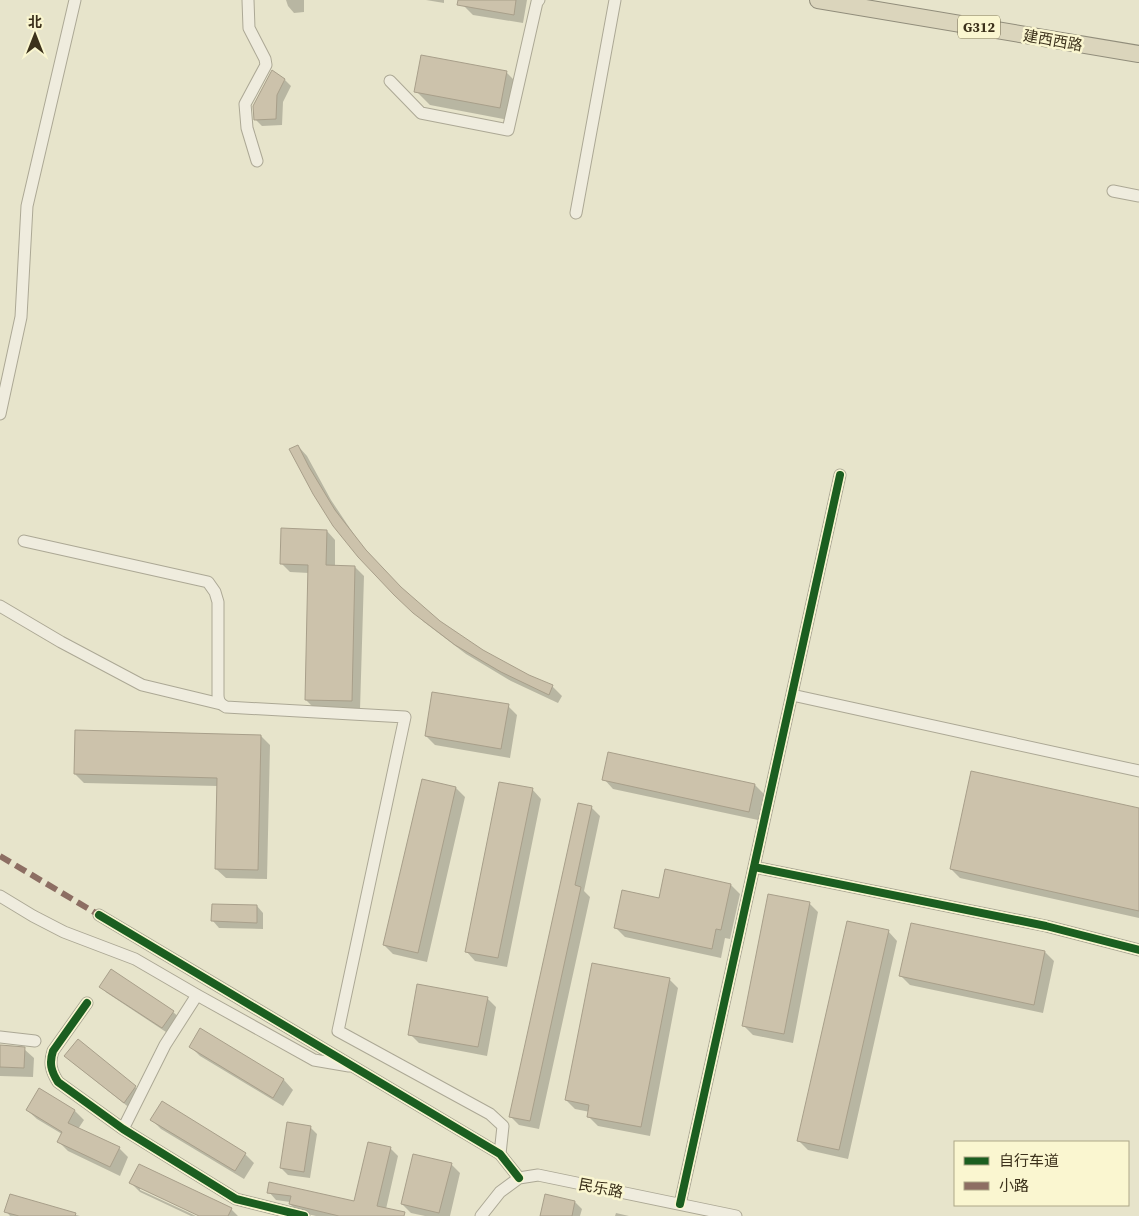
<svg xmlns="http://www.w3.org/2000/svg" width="1139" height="1216" font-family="'Source Serif 4','Noto Sans SC',serif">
<rect width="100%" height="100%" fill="#e7e4cb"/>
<path fill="#0003" d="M286,0H304V12L294,13L288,6Z
M426,0H444V3Z
M464,0H527L523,23L473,15L463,5Z
M506,72L520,86L514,121L430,105L416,91Z
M285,80L291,86L283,102L282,125L262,126L255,119Z
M298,446L307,456L331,500L359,542L390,578L439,622L482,652L528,676L552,686L562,696L558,703L511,681L466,654L424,622L386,585L334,525Z
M327,531L335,540V567H355L364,576L360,710L315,709L306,700L309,573L290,572L282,564Z
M508,706L517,715L510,758L435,745L426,736Z
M261,736L270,745L267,879L226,878L216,869L218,786L84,783L75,774Z
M604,779L755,785L764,794L758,820L613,789Z
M423,780L456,788L465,797L427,962L393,954L384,945Z
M532,789L541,799L507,967L475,961L466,951Z
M591,807L600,816L584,891L590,897L539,1129L519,1125L510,1116Z
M1139,809V918L960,878L951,869Z
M666,871L731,885L740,894L730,939L725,938L721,958L625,937L615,927L660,899Z
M809,903L818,912L793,1043L753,1035L744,1026Z
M257,906L263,913V929L219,928L213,921Z
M888,931L897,941L848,1159L808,1150L799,1141Z
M1045,952L1054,961L1043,1013L910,985L901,976Z
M669,979L678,988L650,1136L598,1126L589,1117L590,1112L575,1109L566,1100Z
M101,987L173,1012L180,1018L169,1034L107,993Z
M487,998L496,1007L487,1056L419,1043L410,1034Z
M201,1030L284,1080L293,1090L283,1106L200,1056L190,1046Z
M0,1046L24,1049L34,1058L33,1077L0,1076Z
M73,1063L135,1087L142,1094L131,1109Z
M39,1090L75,1111L84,1120L78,1129L119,1148L128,1157L120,1176L68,1151L59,1142L62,1134L37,1119L27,1110Z
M152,1120L245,1154L254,1163L244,1179L161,1129Z
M310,1127L317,1134L310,1178L288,1175L281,1168Z
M390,1148L398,1156L386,1209L396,1216H316L298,1212L290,1204V1202L276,1200L269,1192L355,1202Z
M451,1164L460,1173L450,1216H425L411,1213L402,1204Z
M131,1183L231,1209L238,1216H202L140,1187V1190L196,1216H191L140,1192Z
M10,1196L80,1216H10L6,1211Z
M575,1202L582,1209L580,1216H541Z
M616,1213L629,1216H615Z"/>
<path fill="#ccc2ab" stroke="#a89f8a" d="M458,0H516L514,15L457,5Z
M421,55L507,71L500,108L414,92Z
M272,70L285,79L277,95L276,119L254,120L253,106Z
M298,445L309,467L335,510L366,550L401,587L440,621L483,650L529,675L553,685L549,695L501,672L455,645L413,613L394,595L358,557L333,526L313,494L289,449Z
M281,528L327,530L326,565L355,566L352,701L305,700L308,565L280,564Z
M432,692L509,704L501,749L425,736Z
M75,730L261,735L258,870L215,869L217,778L74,774Z
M608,752L755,784L749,812L602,780Z
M971,771L1139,808V911L950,869Z
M422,779L456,787L418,953L383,945Z
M499,782L533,788L498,958L465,952Z
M578,803L592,806L575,885L581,887L530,1121L509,1117Z
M665,869L731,884L721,930L716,929L712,949L614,928L622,890L659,898Z
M768,894L810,902L784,1034L742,1026Z
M212,904L257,905V923L211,921Z
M847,921L889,930L839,1150L797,1141Z
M911,923L1045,951L1034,1005L899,976Z
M592,963L670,978L641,1127L587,1117L589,1105L565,1100Z
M111,969L174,1011L162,1028L99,987Z
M417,984L488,997L478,1047L408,1035Z
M200,1028L284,1079L273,1098L189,1047Z
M78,1039L136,1086L124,1103L64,1056Z
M0,1045L25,1047L24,1068L0,1067Z
M39,1088L75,1110L68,1123L120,1147L110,1167L57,1142L62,1132L26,1110Z
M162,1101L246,1153L235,1171L150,1120Z
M287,1122L311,1126L304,1172L280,1168Z
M368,1142L391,1147L377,1206L405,1212L404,1216H339L289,1204L291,1196L267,1193L269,1182L354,1201Z
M413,1154L452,1163L439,1213L401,1204Z
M139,1164L232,1208L228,1216H199L129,1183Z
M10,1194L76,1213L75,1216H19L4,1212Z
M545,1194L575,1201L572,1216H540Z"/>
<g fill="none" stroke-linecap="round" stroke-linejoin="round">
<g stroke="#aca895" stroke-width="13">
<path id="minor" d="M248,0L249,28L265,59L266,65L245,104L247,128L257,161
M390,81L421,113L508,130L537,2L539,0
M1113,191L1139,196
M576,213L615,0
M0,414L21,317L27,206L75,0
M24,541L208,582L215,592L218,602V695C218,701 220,704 226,707L405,717L338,1031L490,1114L503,1126L500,1154
M0,606L61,642L142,685L221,704
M792,695L1139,771
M754,867L1046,926L1139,950
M0,896L33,916L64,932L135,959L197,995L314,1060L349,1066
M99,915L500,1154L519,1178
M87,1003L53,1051C49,1063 51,1071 58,1082L123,1129L236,1199L304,1216
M0,1037L35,1041
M123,1129L165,1045L197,995
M680,1204L840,475
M481,1216L500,1192L519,1178L538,1175L736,1216"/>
</g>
<g stroke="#918d7b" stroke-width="18">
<path id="highway" d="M818,0L1139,54"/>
</g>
<use href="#minor" stroke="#efecde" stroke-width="11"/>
<use href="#highway" stroke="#dbd5bc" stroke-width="16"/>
<path stroke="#8d6e63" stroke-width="6" stroke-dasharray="12 6" stroke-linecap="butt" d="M0,856L99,915"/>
<g stroke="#faf6d0" stroke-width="11">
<path id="cycleway" d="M754,867L1046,926L1139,950
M99,915L500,1154L519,1178
M87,1003L53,1051C49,1063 51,1071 58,1082L123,1129L236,1199L304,1216
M680,1204L840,475"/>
</g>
<use href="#cycleway" stroke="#1b5e20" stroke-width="8"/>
</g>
<g text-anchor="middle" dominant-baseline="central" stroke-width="5" stroke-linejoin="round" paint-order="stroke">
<rect fill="#faf6d0" stroke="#756c51" stroke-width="1" x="958" y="15.5" width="42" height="23" rx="4"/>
<g font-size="14" font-weight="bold" fill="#3c311b">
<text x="979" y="27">G312</text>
</g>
<g font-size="15" fill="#3c311b" stroke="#faf6d0">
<text transform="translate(1053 40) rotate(10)">建西西路</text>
<text transform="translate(601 1188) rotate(11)">民乐路</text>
</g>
</g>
<rect x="954" y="1141" width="175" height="65" fill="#faf6d0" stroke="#aea788"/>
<rect x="964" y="1157" width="25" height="8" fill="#1b5e20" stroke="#aea788"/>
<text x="999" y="1166" font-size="15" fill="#3c311b">自行车道</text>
<rect x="964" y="1182" width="25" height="8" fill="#8d6e63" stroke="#aea788"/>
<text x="999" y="1191" font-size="15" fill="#3c311b">小路</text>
<g transform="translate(35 35)" stroke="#faf6d0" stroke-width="4" paint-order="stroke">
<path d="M0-4L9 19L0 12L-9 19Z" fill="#3c311b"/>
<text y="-8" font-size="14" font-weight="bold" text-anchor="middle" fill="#3c311b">北</text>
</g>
</svg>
